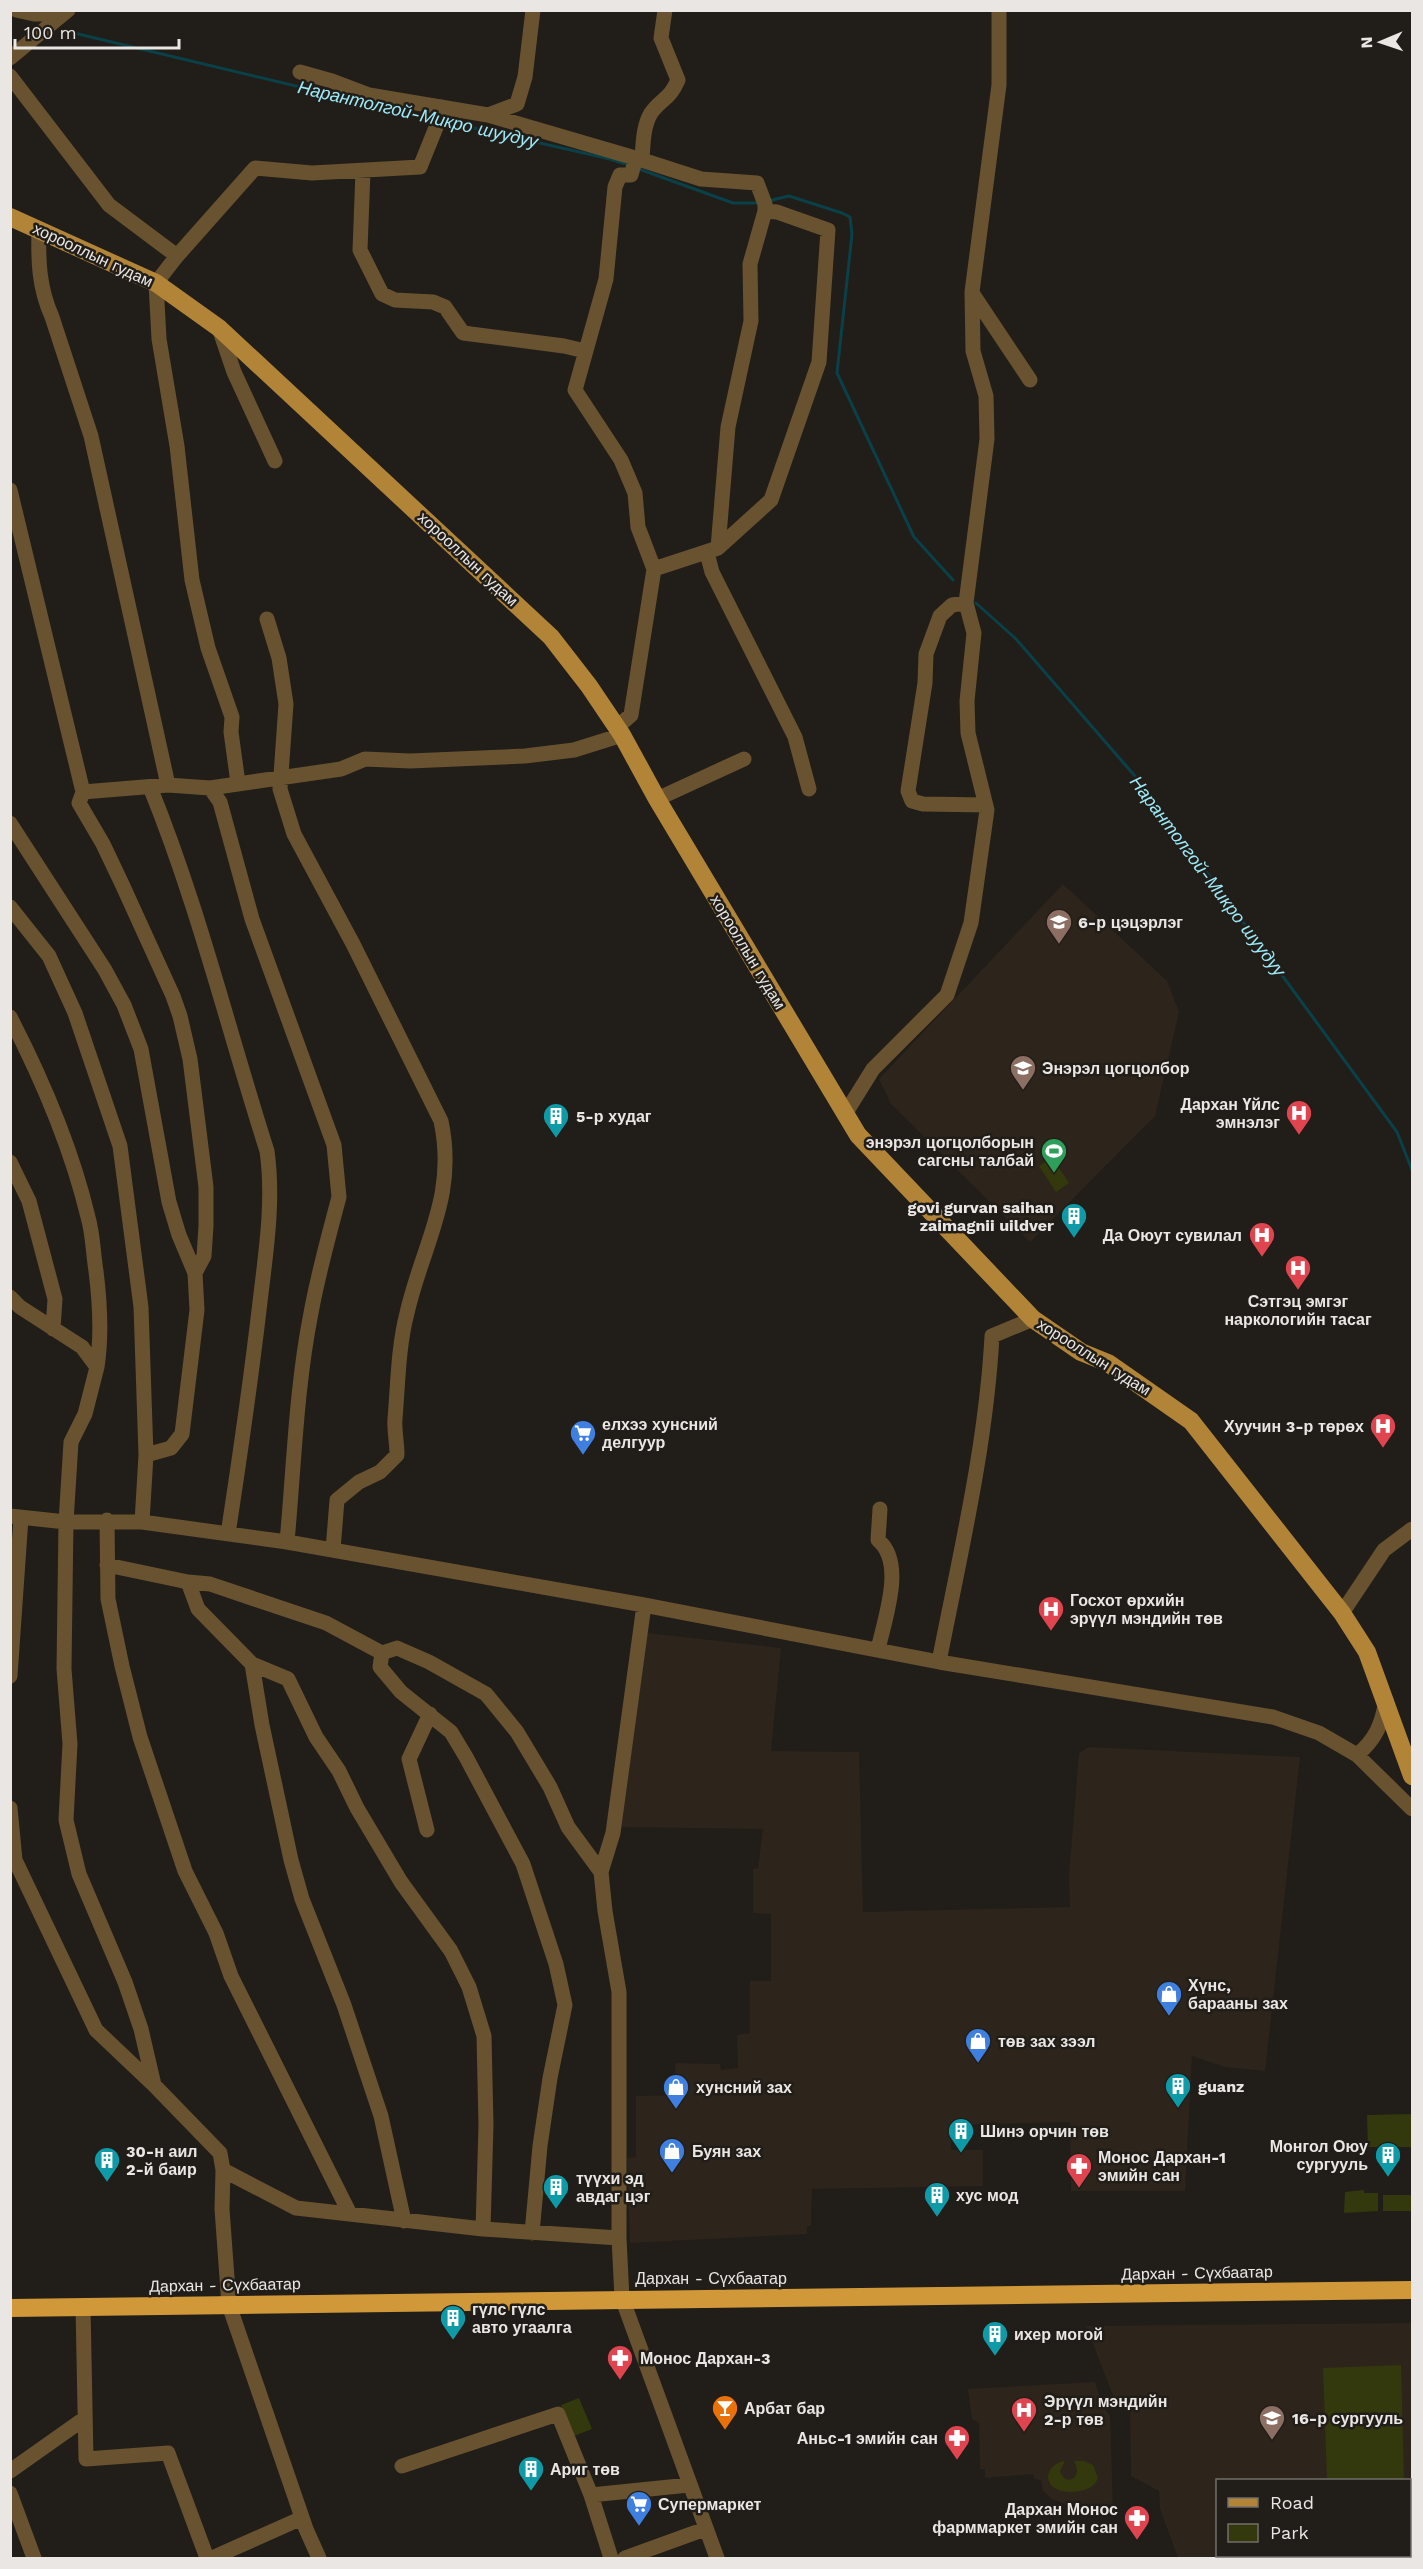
<svg xmlns="http://www.w3.org/2000/svg" width="1423" height="2569" font-family="'Work Sans',sans-serif">
<rect width="100%" height="100%" fill="#211d19"/>
<path fill="#2d241b" d="M1063,884L1167,981L1179,1012L1155,1116L1030,1242L891,1104L879,1079Z
M647,1633L781,1648L771,1751L859,1752L863,1912L1070,1907L1069,1874L1079,1753L1089,1747L1300,1757L1265,2071L1225,2067L1192,2056L1185,2191H1071L1070,2122L951,2125V2150H983V2186L812,2189L811,2226H807V2234L630,2243L627,2158L636,2157V2096L676,2095L675,2063L720,2064L721,2070L738,2068L737,2035L750,2033V1981H771V1914L753,1913V1869L758,1868L763,1829L621,1827Z
M1412,2323V2558H1378L1377,2556H1410V2480H1218V2556H1290L1282,2558H1178L1160,2509L1159,2491L1131,2476L1130,2406H1117L1086,2326Z
M1095,2382L1103,2407L1110,2415L1113,2510L1073,2511L1068,2505L1052,2499L1043,2491L1041,2480L1035,2479L1033,2474L985,2478V2469H980L979,2423L972,2419L968,2389Z"/>
<path fill="#33390d" d="M1052,1157L1069,1183L1056,1192L1039,1166Z
M1412,2114V2147H1368L1367,2115Z
M1364,2190V2193H1378V2211L1344,2213L1345,2192Z
M1383,2195H1412V2211H1383Z
M1401,2365L1404,2480H1327L1323,2368Z
M579,2398L592,2429L574,2436L561,2405Z
M1065,2461L1060,2471C1066,2488 1084,2478 1074,2461H1084L1093,2465L1098,2478C1093,2494 1063,2495 1053,2487C1041,2476 1053,2462 1065,2461Z"/>
<g fill="none" stroke-linecap="round" stroke-linejoin="round">
<path stroke="#0a4048" stroke-width="3" d="M74,33L434,119
M443,121L610,159L629,165
M639,169L733,203H758
M772,200L789,196L842,213L850,217L852,234L837,373L914,537L953,580
M976,603L1016,639L1141,783L1397,1132L1412,1170"/>
<path stroke="#68522f" stroke-width="15" d="M16,10L34,14H61L63,10
M665,10L661,38L678,80C670,99 661,99 651,113C643,126 643,145 642,160L701,179L757,183L765,204V211L750,264L751,321L728,427L718,548
M10,58L68,10
M300,72L332,81L369,95L488,115L642,160
M10,76L109,205L177,256
M488,115L517,104L525,77L533,10
M636,158L631,175H620L615,187L606,279L575,390L621,460L635,493L638,527L654,569
M363,171L360,250L382,294L395,300L433,302L445,307L463,333L564,346L585,351
M39,230C38,261 39,288 52,317L91,436L168,785
M972,293L1030,380
M219,328L234,372L275,461
M10,490L83,792
M707,553L712,572L795,737L809,789
M966,603L952,605L940,616L926,654L925,683L908,791L912,801L923,804L986,805
M267,619L279,658L286,704L280,789L294,834L353,944L441,1121C457,1197 423,1243 407,1313C398,1348 398,1384 395,1419C394,1429 397,1443 397,1455L380,1472L359,1482L337,1500L333,1550
M616,728L631,715L654,569L718,548L771,500L819,362L828,230L777,212L765,211
M238,783L231,732L232,717L208,648L192,580L177,446L159,339L156,283L177,256L255,168L312,173L420,167L439,120L442,107
M150,787C198,905 228,1029 267,1151C274,1201 266,1251 260,1302C251,1379 240,1456 228,1534
M210,788L220,802L252,919L334,1145L339,1197C329,1235 318,1274 311,1313C296,1389 294,1466 287,1542
M657,799L744,759
M10,823L105,970L124,1005L141,1049L169,1202L179,1235L195,1273L204,1256L206,1226V1187L190,1059L180,1016L173,996L122,884L103,844L79,803L83,792L168,785L210,788L341,769L365,759L410,761L525,756L574,750L622,735
M10,907L49,956L75,1013L120,1146L141,1307L146,1455L142,1522
M10,1017C43,1081 71,1146 88,1217C93,1234 93,1253 96,1271C100,1303 102,1335 97,1367
M845,1114L873,1069L947,995L971,923L987,810L968,733L967,701L974,633L966,603L987,439L986,396L973,351L972,292L999,85V10
M10,1162L29,1201L55,1299L53,1329
M10,1297L20,1307L82,1347L97,1367L85,1414L71,1442L66,1522L64,1669L70,1744L66,1820L79,1874L125,1982L141,2029L154,2085
M146,1455L171,1448L182,1434L197,1310L195,1273
M10,1516L66,1522H142L287,1542L644,1605L939,1662L1273,1717L1319,1733L1357,1755L1412,1809
M107,1520L108,1599L122,1666L140,1737L185,1871L216,1933L231,1976L350,2214
M107,1565L188,1582L198,1609L252,1664L288,1679L316,1737L339,1771L357,1808L401,1882L451,1951L469,1987L484,2036L486,2125L483,2229
M188,1582L210,1584L326,1623L382,1653L397,1648L429,1662L486,1694L517,1732L550,1787L568,1827L601,1872
M644,1605L613,1833L601,1872L605,1911L619,1992V2238L622,2298L717,2558
M1342,1613L1384,1550L1412,1529
M878,1650C884,1620 906,1563 878,1540L880,1509
M382,1653L380,1667L401,1692L451,1732L466,1757L523,1864L556,1964L565,2005L550,2078L540,2146L532,2233
M939,1662C960,1554 986,1447 992,1336L1033,1319
M252,1664L262,1725L291,1860L302,1899L344,2005L381,2116L404,2221
M10,1676L21,1518
M1357,1755C1376,1739 1382,1724 1386,1700
M10,1808L15,1860
M427,1830L409,1759L430,1714
M10,1858L15,1860L96,2030L154,2085L220,2153L223,2170L296,2208L483,2229L619,2238
M223,2170L222,2209L229,2305L306,2529L319,2558
M83,2306L86,2459L168,2453L207,2558
M402,2466L558,2414L591,2495L611,2558
M10,2471L85,2418
M10,2493L34,2558
M591,2495L689,2485
M212,2558L302,2518
M625,2558L705,2529"/>
<path stroke="#b28437" stroke-width="18" d="M10,217L156,283L219,328L551,637L589,686L622,735L657,799L858,1135L1033,1319L1081,1352L1108,1363L1191,1421L1342,1613L1367,1652L1412,1776"/>
<path stroke="#d09838" stroke-width="18" d="M10,2308L1412,2290"/>
</g>
<defs>
<g id="school-pin" transform="scale(1.35)"><path d="M0 17L-7.5 6A9.5 9.5 0 1 1 7.5 6Z" fill="#8d6e63" stroke="#211d19"/><path d="M0-5L7-2L0 1L-7-2ZM-4 1L0 2.5L4 1V4Q0 6-4 4Z" fill="#fff"/></g>
<g id="hospital-pin" transform="scale(1.35)"><path d="M0 17L-7.5 6A9.5 9.5 0 1 1 7.5 6Z" fill="#e0444e" stroke="#211d19"/><path d="M-5-5h3v3.5h4V-5h3V5h-3V1.5h-4V5h-3Z" fill="#fff"/></g>
<g id="building-pin" transform="scale(1.35)"><path d="M0 17L-7.5 6A9.5 9.5 0 1 1 7.5 6Z" fill="#0f9aa8" stroke="#211d19"/><path d="M-4-6H4V6H1V3H-1V6H-4ZM-2.5-4.3h1.7v1.8h-1.7ZM.8-4.3h1.7v1.8H.8ZM-2.5-1h1.7V.8h-1.7ZM.8-1h1.7V.8H.8Z" fill="#fff"/></g>
<g id="stadium-pin" transform="scale(1.35)"><path d="M0 17L-7.5 6A9.5 9.5 0 1 1 7.5 6Z" fill="#2e9e5b" stroke="#211d19"/><path d="M0-5a6.5 5 0 1 0 0 10a6.5 5 0 1 0 0-10ZM-3.5-1.8h7v3.6h-7Z" fill="#fff"/></g>
<g id="supermarket-pin" transform="scale(1.35)"><path d="M0 17L-7.5 6A9.5 9.5 0 1 1 7.5 6Z" fill="#3f7fe0" stroke="#211d19"/><path d="M-6-5.5h2.5l.6 2H6L4.5 2H-2.5L-4.4-4H-6ZM-1.5 3.2a1.3 1.3 0 1 0 .1 0ZM3 3.2a1.3 1.3 0 1 0 .1 0Z" fill="#fff"/></g>
<g id="shop-pin" transform="scale(1.35)"><path d="M0 17L-7.5 6A9.5 9.5 0 1 1 7.5 6Z" fill="#3f7fe0" stroke="#211d19"/><path d="M-5-2.5h2.3a2.7 3.5 0 0 1 5.4 0H5L5.5 6h-11ZM-1.5-2.5h3a1.5 2.3 0 0 0-3 0Z" fill="#fff"/></g>
<g id="pharmacy-pin" transform="scale(1.35)"><path d="M0 17L-7.5 6A9.5 9.5 0 1 1 7.5 6Z" fill="#e0444e" stroke="#211d19"/><path d="M-2-6h4v4h4v4h-4v4h-4v-4h-4v-4h4Z" fill="#fff"/></g>
<g id="bar-pin" transform="scale(1.35)"><path d="M0 17L-7.5 6A9.5 9.5 0 1 1 7.5 6Z" fill="#e8710a" stroke="#211d19"/><path d="M-6-5H6L.8 .8V4.5H3.5V6h-7V4.5H-.8V.8Z" fill="#fff"/></g>
</defs>
<g fill-rule="evenodd">
<use href="#school-pin" x="1059" y="922"/>
<use href="#school-pin" x="1023" y="1068"/>
<use href="#hospital-pin" x="1299" y="1113"/>
<use href="#building-pin" x="556" y="1116"/>
<use href="#stadium-pin" x="1054" y="1151"/>
<use href="#building-pin" x="1074" y="1216"/>
<use href="#hospital-pin" x="1262" y="1235"/>
<use href="#hospital-pin" x="1298" y="1268"/>
<use href="#hospital-pin" x="1383" y="1426"/>
<use href="#supermarket-pin" x="583" y="1433"/>
<use href="#hospital-pin" x="1051" y="1609"/>
<use href="#shop-pin" x="1169" y="1994"/>
<use href="#shop-pin" x="978" y="2041"/>
<use href="#building-pin" x="1178" y="2086"/>
<use href="#shop-pin" x="676" y="2087"/>
<use href="#building-pin" x="961" y="2131"/>
<use href="#shop-pin" x="672" y="2151"/>
<use href="#building-pin" x="1388" y="2155"/>
<use href="#building-pin" x="107" y="2160"/>
<use href="#pharmacy-pin" x="1079" y="2166"/>
<use href="#building-pin" x="556" y="2187"/>
<use href="#building-pin" x="937" y="2195"/>
<use href="#building-pin" x="453" y="2318"/>
<use href="#building-pin" x="995" y="2334"/>
<use href="#pharmacy-pin" x="620" y="2358"/>
<use href="#bar-pin" x="725" y="2408"/>
<use href="#hospital-pin" x="1024" y="2410"/>
<use href="#school-pin" x="1272" y="2418"/>
<use href="#pharmacy-pin" x="957" y="2438"/>
<use href="#building-pin" x="531" y="2469"/>
<use href="#supermarket-pin" x="639" y="2504"/>
<use href="#pharmacy-pin" x="1137" y="2518"/>
</g>
<g text-anchor="middle" dominant-baseline="central" stroke-width="5" stroke-linejoin="round" paint-order="stroke">
<g font-size="16" fill="#e9e6e3" stroke="#211d19">
<text transform="translate(93 255) rotate(25)">хорооллын гудам</text>
<text transform="translate(468 559) rotate(43)">хорооллын гудам</text>
<text transform="translate(748 952) rotate(59)">хорооллын гудам</text>
<text transform="translate(1094 1357) rotate(32)">хорооллын гудам</text>
<text transform="translate(1197 2273) rotate(-1)">Дархан - Сүхбаатар</text>
<text x="711" y="2278">Дархан - Сүхбаатар</text>
<text transform="translate(225 2285) rotate(-1)">Дархан - Сүхбаатар</text>
</g>
<g font-size="16" font-weight="bold" fill="#e9e6e3" stroke="#211d19" text-anchor="start">
<text x="1078" y="922">6-р цэцэрлэг</text>
<text x="1042" y="1068">Энэрэл цогцолбор</text>
<text x="1280" y="1104" text-anchor="end">Дархан Үйлс<tspan x="1280" dy="18">эмнэлэг</tspan></text>
<text x="576" y="1116">5-р худаг</text>
<text x="1034" y="1142" text-anchor="end">энэрэл цогцолборын<tspan x="1034" dy="18">сагсны талбай</tspan></text>
<text x="1054" y="1207" text-anchor="end">govi gurvan saihan<tspan x="1054" dy="18">zaimagnii uildver</tspan></text>
<text x="1242" y="1235" text-anchor="end">Да Оюут сувилал</text>
<text x="1298" y="1301" text-anchor="middle">Сэтгэц эмгэг<tspan x="1298" dy="18">наркологийн тасаг</tspan></text>
<text x="602" y="1424">елхээ хунсний<tspan x="602" dy="18">делгуур</tspan></text>
<text x="1364" y="1426" text-anchor="end">Хуучин 3-р төрөх</text>
<text x="1070" y="1600">Госхот өрхийн<tspan x="1070" dy="18">эрүүл мэндийн төв</tspan></text>
<text x="1188" y="1985">Хүнс,<tspan x="1188" dy="18">барааны зах</tspan></text>
<text x="998" y="2041">төв зах зээл</text>
<text x="1198" y="2086">guanz</text>
<text x="696" y="2087">хунсний зах</text>
<text x="980" y="2131">Шинэ орчин төв</text>
<text x="1368" y="2146" text-anchor="end">Монгол Оюу<tspan x="1368" dy="18">сургууль</tspan></text>
<text x="126" y="2151">30-н аил<tspan x="126" dy="18">2-й баир</tspan></text>
<text x="692" y="2151">Буян зах</text>
<text x="1098" y="2157">Монос Дархан-1<tspan x="1098" dy="18">эмийн сан</tspan></text>
<text x="576" y="2178">түүхи эд<tspan x="576" dy="18">авдаг цэг</tspan></text>
<text x="956" y="2195">хус мод</text>
<text x="472" y="2309">гүлс гүлс<tspan x="472" dy="18">авто угаалга</tspan></text>
<text x="1014" y="2334">ихер могой</text>
<text x="640" y="2358">Монос Дархан-3</text>
<text x="1044" y="2401">Эрүүл мэндийн<tspan x="1044" dy="18">2-р төв</tspan></text>
<text x="744" y="2408">Арбат бар</text>
<text x="1292" y="2418">16-р сургууль</text>
<text x="938" y="2438" text-anchor="end">Аньс-1 эмийн сан</text>
<text x="550" y="2469">Ариг төв</text>
<text x="658" y="2504">Супермаркет</text>
<text x="1118" y="2509" text-anchor="end">Дархан Монос<tspan x="1118" dy="18">фарммаркет эмийн сан</tspan></text>
</g>
<g font-size="18" font-style="italic" fill="#9ceaf8" stroke="#211d19">
<text transform="translate(418 114) rotate(13)">Нарантолгой-Микро шуудуу</text>
<text transform="translate(1208 876) rotate(53)">Нарантолгой-Микро шуудуу</text>
</g>
</g>
<rect width="1423" height="2569" fill="none" stroke="#e9e6e3" stroke-width="24"/>
<rect x="1216" y="2479" width="195" height="78" fill="#211d19" stroke="#716d6a" stroke-width="1.5"/>
<rect x="1228" y="2498" width="30" height="9" fill="#b28437" stroke="#716d6a" stroke-width="1.5"/>
<text x="1270" y="2509" font-size="18" fill="#e9e6e3">Road</text>
<rect x="1228" y="2524" width="30" height="18" fill="#33390d" stroke="#716d6a" stroke-width="1.5"/>
<text x="1270" y="2539" font-size="18" fill="#e9e6e3">Park</text>
<g transform="translate(1381 42) rotate(268)" stroke="#211d19" stroke-width="4.5" paint-order="stroke">
<path d="M0-4.5L10 22L0 15L-10 22Z" fill="#e9e6e3"/>
<text y="-9" font-size="16" font-weight="bold" text-anchor="middle" fill="#e9e6e3">N</text>
</g>
<path d="M15 39v9h164v-9" fill="none" stroke="#e9e6e3" stroke-width="3"/>
<text x="24" y="39" font-size="18" fill="#e9e6e3" stroke="#211d19" stroke-width="4.5" paint-order="stroke">100 m</text>
</svg>
